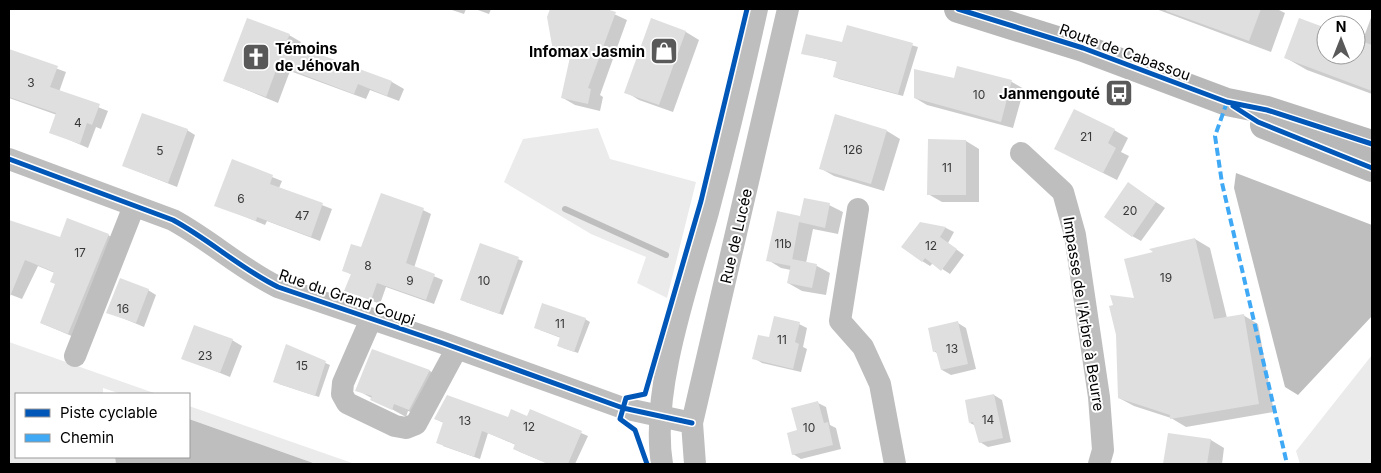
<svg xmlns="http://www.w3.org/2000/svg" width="1381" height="473" font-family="Inter,sans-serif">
<rect width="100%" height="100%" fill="#fff"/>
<path fill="#ebebeb" d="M598,128L610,159L696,182L667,298L637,283L646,257L591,234L504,182L523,139Z
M9,342L157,394H121L103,388V394H16V457H115L116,464H9Z
M1372,355V464H1300L1296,451Z
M189,406L355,464H316L189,419Z"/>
<path fill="#bebebe" d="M1236,173L1372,225V316L1298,395L1285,387L1234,188Z
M189,419L316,464H116L115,457H189Z"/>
<path fill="#0003" d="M449,9H466L464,14Z
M475,9H491L489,14Z
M551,9H603L627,20L600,95L603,97L600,111L575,105L563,98L571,59L554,50L548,17Z
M1156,9H1277L1285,13L1271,52Z
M1372,15V94L1307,70L1286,58L1326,29V55H1356V40L1362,42Z
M652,20L686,32L699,40L673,112L639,100L626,92Z
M848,27L918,47L903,96L839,79L834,76L838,62L803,53L843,43Z
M289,35L301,42L298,48L392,82L404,89L399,101L370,90L366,99L290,71L278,103L225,81Z
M9,51L66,72L59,92L108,111L101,129L96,127L88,148L51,132L57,115L9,98Z
M958,67L1012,82L1024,89L1013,128L927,105L915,98L955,80Z
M187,130L195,135L177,187L124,166Z
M1114,130L1128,138L1121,152L1129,156L1117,180L1069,156Z
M887,131L900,139L884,191L834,176L820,168Z
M966,141L979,149V202H942L928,194Z
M232,161L282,181L279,188L332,209L320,241L267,221L265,225L216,205Z
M1129,184L1165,208L1141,241L1132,236Z
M829,205L843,212L838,234L813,229L806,263L817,266L830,273L826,295L802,291L788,283L791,270L781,268L768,260L801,217Z
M423,210L431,214L414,268L443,280L434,304L386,287L380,304L345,290L352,275L344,270L361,249Z
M9,221L60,239L108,235L121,242L81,340L41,323L56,284L55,273L38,266L22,299L9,294Z
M921,223L946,228L954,232L948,243L964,255L950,274L933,263L930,266L922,261Z
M1195,239L1210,248L1227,318L1243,315L1258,324L1274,412L1186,427L1171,418L1134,406L1119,398L1135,299L1156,253Z
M481,245L523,261L503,315L466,302Z
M148,290L156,295L144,327L108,312Z
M585,319L590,322L578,353L563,348L561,338L540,330Z
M958,323L966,328L976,369L951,375L942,370L938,354L934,351Z
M799,324L807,328L803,347L807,349L801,372L762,363L754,358Z
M232,340L242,346L230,377L183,358Z
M286,346L330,365L319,397L279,384Z
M373,351L430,371L443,379L423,417L408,411L406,417L357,390Z
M994,395L1002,400L1011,442L988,447L980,442L976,426L970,423Z
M818,403L826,407L830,425L836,428L841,449L801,459L793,454L799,431Z
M531,411L588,436L575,464H549L520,452L514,449L516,445L488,433L480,459L443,446L444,423L435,419L528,417Z
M1169,434L1211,440L1224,448L1222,464H1164Z"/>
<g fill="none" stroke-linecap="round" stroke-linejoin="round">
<path stroke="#bebebe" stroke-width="6" d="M565,209L666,255"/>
</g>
<path fill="#dfdfdf" d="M550,9H606L616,12L588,88L591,89L588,104L561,98L570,57L553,51L547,17Z
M1166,9H1261L1249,41L1166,11Z
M247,18L290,34L286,42L392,81L387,96L358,84L354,94L278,65L266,97L223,81Z
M651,18L686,31L659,105L624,93Z
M1299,18L1326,28V55H1356V39L1372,45V91L1284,58Z
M847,25L913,43L898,94L833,77L837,61L801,54L806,34L842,42Z
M9,49L58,66L50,87L100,104L92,125L87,123L80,144L49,133L56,113L9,97Z
M957,66L1012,80L1001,122L914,98V69L954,78Z
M1074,109L1115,129L1108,143L1116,148L1103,173L1054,149Z
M142,113L188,129L168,183L122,166Z
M835,114L887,130L871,184L819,169Z
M928,139L966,140V195H927Z
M232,159L273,175L270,184L323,203L311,237L257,217L256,221L214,206Z
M1128,182L1156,202L1132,237L1104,217Z
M381,193L424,208L406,263L435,274L426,300L377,283L371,300L344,291L351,274L342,271L351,244L361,247Z
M804,198L830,203L825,228L799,222L791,266L766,261L777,211L800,216Z
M67,218L109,234L68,334L40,323L55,284L50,282L54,272L25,260L9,299V220L60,237Z
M920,222L946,227L940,237L957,249L941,271L925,258L922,262L901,247Z
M1195,238L1214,319L1244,314L1259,404L1170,419V415L1118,398L1116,335L1109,306L1113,305L1110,295L1134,298L1124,259L1153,252L1149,249Z
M480,243L519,257L499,314L460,300Z
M792,259L817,264L812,288L787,283Z
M120,278L149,289L136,323L106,313Z
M542,303L586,318L574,352L557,346L560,337L534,328Z
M774,316L800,322L795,342L799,344L793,369L752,359L758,335L769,337Z
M958,321L968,364L941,370L936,351L933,352L928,328Z
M194,325L233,339L220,373L181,359Z
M286,344L326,361L315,396L273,382Z
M372,349L430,370L409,410L394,404L392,410L370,400L372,396L355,391Z
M994,394L1003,438L979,443L973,422L969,423L965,400Z
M447,395L508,417L511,409L527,416L530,409L582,431L568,464H548L513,449L515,444L482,431L474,457L436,443L443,422L434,419Z
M818,401L824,423L828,422L833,445L792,455L787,433L797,430L791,408Z
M1168,433L1211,439L1207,464H1163Z"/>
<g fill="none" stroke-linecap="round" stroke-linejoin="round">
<path stroke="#bebebe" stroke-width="22" d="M1021,153L1063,192L1075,235L1099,397L1103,450L1099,464
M9,159L173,220C210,240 241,269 278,287L443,343L623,408L692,423
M858,209L840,321L863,347L880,384L895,464
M371,319L343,383L342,394L347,403L395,426L406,428L416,424L457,348
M75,356L134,206
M662,464C650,391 688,284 708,212C726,144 742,77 757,9
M695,464L692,423L788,9"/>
<path stroke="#b8b8b8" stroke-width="28" d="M958,9L1083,48L1227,102L1267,110L1372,144
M1264,125L1372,168"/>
<path stroke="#3fa9f5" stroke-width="4" stroke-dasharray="8 4" stroke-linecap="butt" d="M1227,102L1215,136L1222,183L1287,464"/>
<g stroke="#fff" stroke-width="8">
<path id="cycleway" d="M958,9L1083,48L1227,102L1267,110L1372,144
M1233,106L1258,122L1372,168
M9,159L173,220C210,240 241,269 278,287L443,343L623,408L692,423
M647,464L635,430L620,419L626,398L645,394L701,201L747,9"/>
</g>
<use href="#cycleway" stroke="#0057b8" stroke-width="5"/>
</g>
<defs>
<g id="shop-square" transform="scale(1.4375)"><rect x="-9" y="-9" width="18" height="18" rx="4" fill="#595959" stroke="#fff"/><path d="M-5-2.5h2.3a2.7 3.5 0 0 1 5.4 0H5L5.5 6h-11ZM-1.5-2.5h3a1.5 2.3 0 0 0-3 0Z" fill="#fff"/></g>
<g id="church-square" transform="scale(1.4375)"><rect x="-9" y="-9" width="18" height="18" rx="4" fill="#595959" stroke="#fff"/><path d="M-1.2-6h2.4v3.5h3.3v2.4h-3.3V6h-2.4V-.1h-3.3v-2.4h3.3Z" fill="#fff"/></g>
<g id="bus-square" transform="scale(1.4375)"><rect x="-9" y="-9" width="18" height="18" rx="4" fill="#595959" stroke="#fff"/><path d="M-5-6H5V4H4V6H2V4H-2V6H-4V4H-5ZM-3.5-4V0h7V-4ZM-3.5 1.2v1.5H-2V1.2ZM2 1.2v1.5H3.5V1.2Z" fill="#fff"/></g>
</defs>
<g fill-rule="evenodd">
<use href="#shop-square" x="664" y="51"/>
<use href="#church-square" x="256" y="57"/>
<use href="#bus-square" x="1119" y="93"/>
</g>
<g text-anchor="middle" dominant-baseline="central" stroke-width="4" stroke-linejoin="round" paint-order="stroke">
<g font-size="12" fill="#383838">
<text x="31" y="82">3</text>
<text x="979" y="94">10</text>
<text x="78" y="122">4</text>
<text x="1086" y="136">21</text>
<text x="853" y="149">126</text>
<text x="160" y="150">5</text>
<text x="947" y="167">11</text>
<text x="241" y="198">6</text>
<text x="1130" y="210">20</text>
<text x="302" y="215">47</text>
<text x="783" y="243">11b</text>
<text x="931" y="245">12</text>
<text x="80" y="252">17</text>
<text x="368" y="265">8</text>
<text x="1166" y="277">19</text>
<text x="410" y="280">9</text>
<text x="484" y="280">10</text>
<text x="123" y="308">16</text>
<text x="560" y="323">11</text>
<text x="782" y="339">11</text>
<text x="952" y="348">13</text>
<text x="205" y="355">23</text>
<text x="302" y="365">15</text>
<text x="988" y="419">14</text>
<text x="465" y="420">13</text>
<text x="529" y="426">12</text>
<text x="809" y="427">10</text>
</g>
<g font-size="15" font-weight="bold" fill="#000" stroke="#fff" text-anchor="end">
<text x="275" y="48" text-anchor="start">Témoins<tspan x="275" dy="17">de Jéhovah</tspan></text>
<text x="645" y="51">Infomax Jasmin</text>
<text x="1100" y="93">Janmengouté</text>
</g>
<g font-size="15" fill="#000" stroke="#fff">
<text transform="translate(1125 52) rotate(20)">Route de Cabassou</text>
<text transform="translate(736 236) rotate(-77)">Rue de Lucée</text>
<text transform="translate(347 297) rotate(19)">Rue du Grand Coupi</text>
<text transform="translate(1084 314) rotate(81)">Impasse de l'Arbre à Beurre</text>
</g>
</g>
<rect width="1381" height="473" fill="none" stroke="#000000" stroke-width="20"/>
<rect x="15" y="393" width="175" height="65" fill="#ffffff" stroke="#999999"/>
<rect x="25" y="409" width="25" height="8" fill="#0057b8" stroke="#999999"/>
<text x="60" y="418" font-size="15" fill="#000000">Piste cyclable</text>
<rect x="25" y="434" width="25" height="8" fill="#3fa9f5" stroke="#999999"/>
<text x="60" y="443" font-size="15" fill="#000000">Chemin</text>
<g transform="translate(1341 40)"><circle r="24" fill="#ffffff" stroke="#999999"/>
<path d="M0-4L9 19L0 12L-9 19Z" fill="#595959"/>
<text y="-8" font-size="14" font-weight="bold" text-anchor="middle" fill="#000000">N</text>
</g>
</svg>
